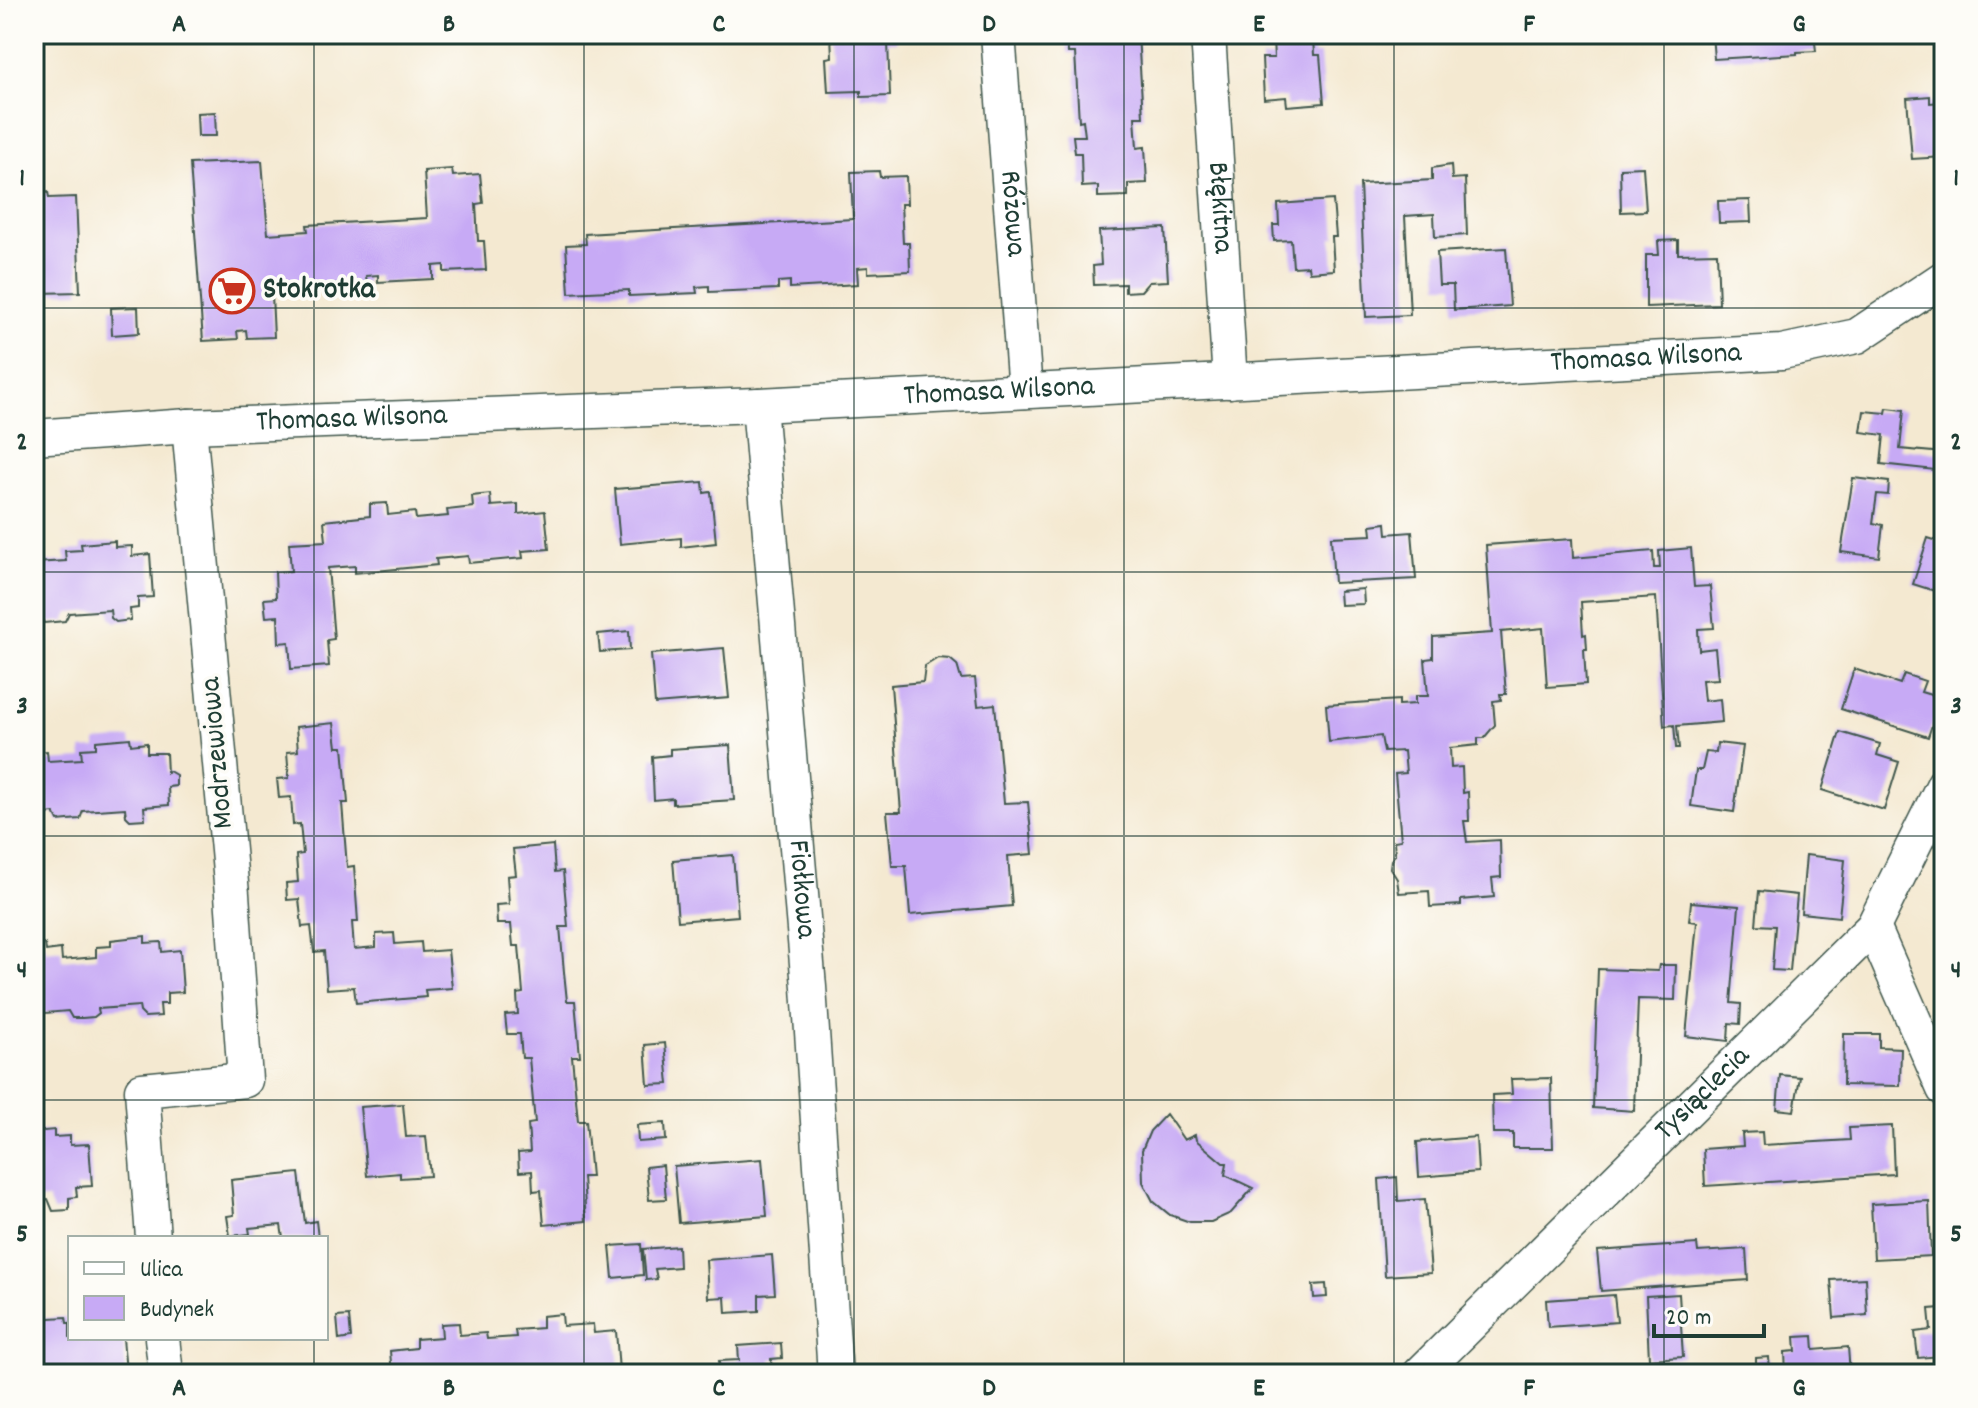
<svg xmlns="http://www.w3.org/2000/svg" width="1978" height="1408" font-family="Dekko,sans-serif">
<rect width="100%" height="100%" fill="#fdfcf7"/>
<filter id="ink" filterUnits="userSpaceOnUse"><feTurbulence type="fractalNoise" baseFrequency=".0125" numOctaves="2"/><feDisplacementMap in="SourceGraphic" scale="16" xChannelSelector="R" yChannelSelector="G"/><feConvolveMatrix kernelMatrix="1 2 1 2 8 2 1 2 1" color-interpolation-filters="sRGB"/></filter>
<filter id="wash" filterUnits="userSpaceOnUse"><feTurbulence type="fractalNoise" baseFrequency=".006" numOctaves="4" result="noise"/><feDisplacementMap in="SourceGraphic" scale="32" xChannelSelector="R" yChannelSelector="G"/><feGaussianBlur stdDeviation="1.8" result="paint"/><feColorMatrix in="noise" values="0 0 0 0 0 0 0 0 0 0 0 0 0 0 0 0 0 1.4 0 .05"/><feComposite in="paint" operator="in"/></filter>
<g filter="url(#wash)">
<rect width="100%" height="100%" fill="#f4e9d1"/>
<g id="blocks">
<path fill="#c7aaf5" d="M831,34H897V42H888L890,96L861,97V91L828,92L826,58L832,57Z
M1079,34H1138L1143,117H1135L1136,132L1137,148L1145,147L1147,183L1128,184V196L1098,197V186L1082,187L1081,153H1075L1073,136H1085L1083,120L1079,121L1075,53H1068L1067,36H1079Z
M1260,34H1322L1313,37L1314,55H1320L1324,103L1287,106L1286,97L1264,99L1262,58H1274L1273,40H1260Z
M1712,34H1814L1816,51L1797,52V54L1714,59Z
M1940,84H1944V157L1912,159L1907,98L1930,96V103L1941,102Z
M215,112L216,136H198L197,113Z
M262,161L268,234L308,231L307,225L427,218L424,171L452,169L453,176L480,174L483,203L476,204L478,241H484L486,270L444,272V265L433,266V279L378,282V275L366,276L367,283L300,286V293L272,295L274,337L247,338L246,330L237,331L238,339L203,341L190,164Z
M1451,165L1452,179L1465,178L1467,235L1435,237L1434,214L1405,216L1410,315L1366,317L1360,184L1432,180V168Z
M1643,167L1646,211L1621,212L1620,168Z
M879,171L880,177L906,176L907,204H901L903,243H909L910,271L868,273V267L857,268L858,284L790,288V281L778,282V289L709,292V286L696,287L697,293L629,296V290L569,293L566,245L586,244L585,234L853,219L851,172Z
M48,192L49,198L76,197L80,292L39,293V287H34V193Z
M1333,200L1336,237H1332L1334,270L1309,272L1308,266L1293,267L1291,240L1274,241L1273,225H1279L1278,204Z
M1750,200L1751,222L1719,223L1718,201Z
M1165,228L1168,281L1149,282L1141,291L1125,292V284L1094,285L1093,266L1101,265L1099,231Z
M1678,240V254L1717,253L1719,304L1646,307V255H1659L1658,241Z
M1506,248L1510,306L1454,310L1453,285H1439L1437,252Z
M138,307L139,333L112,335L111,308Z
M1887,408L1904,410L1900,449L1944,453V471L1881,464L1884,435L1861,432L1864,411L1886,413Z
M1853,478L1889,482L1888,495L1877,494L1873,523L1883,525L1879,557L1841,552Z
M703,482L704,493L711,492L716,543L681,547V538L620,544L615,489Z
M490,494L491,506L518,504V514L545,511L549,549L522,551L523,558L469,563L468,556L436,559L437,565L355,573V566L328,568L334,639L327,640L329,666L291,669L289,642L279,643L278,616L266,617L264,599L276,598L275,572L291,571L289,543L326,541L324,521L370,516V504L387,503L388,515L415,512L416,519L448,516L447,510L473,507L472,496Z
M1386,523L1387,534L1412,532L1416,579L1334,583L1331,537L1372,535L1371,525Z
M1928,538L1944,543V594L1913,584Z
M1572,539L1573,558L1653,551L1654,568H1660L1659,551L1691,548L1694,587L1710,586L1714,628L1698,629L1699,650L1715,648L1718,679L1702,680L1704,701L1720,699L1722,722L1677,726L1679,748H1676L1674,725L1664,726L1656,597L1581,602L1583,635L1586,634L1587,649H1584L1586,684L1547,687L1543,628L1501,632L1506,694H1500L1501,700L1493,701L1495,725L1484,738H1478V745L1450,748L1451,768L1462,767L1463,793L1468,792L1469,821H1464L1467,842L1500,840L1501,877L1492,878L1494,897L1461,900V905L1430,907L1429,891L1399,893L1397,879L1390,868L1391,860L1395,855L1394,841L1401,840L1395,774L1406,773L1404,751L1384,752L1381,736L1329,742L1326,705L1399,700V705L1415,704V696H1428L1425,659L1433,658V637L1492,633L1486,545Z
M115,541V547L132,546V556L150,554L153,597L138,598V608L130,609L131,620L116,622L111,618L110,610L69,613L65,621L44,623L39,615L34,616V563L66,561L65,551L82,550L81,544Z
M1363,589L1364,604L1340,605L1339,591Z
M629,631L630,650L600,652L598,634Z
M724,648L729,698L655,704L651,654Z
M938,658L950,659L957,665L961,679L975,678L978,706L995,704L1004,803L1028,802L1033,854L1008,856L1012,906L910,915L906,866H892L887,812H901L891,685L923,682L925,666Z
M1854,669L1900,684L1904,674L1925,681L1921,692L1941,698L1928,737L1841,709Z
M334,723L337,747H343L348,803H342L347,867L354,866L358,922H352L354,949L376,947V934L394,933L395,944L421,942L422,952L448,950L452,988L425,990L426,997L356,1003L354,987L327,989L324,951L314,952L311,926L302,927L299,899L287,900L286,883L298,882L296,855L303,854L300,824L293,825L291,797L279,798L277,779L289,778L287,752L298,751L296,727Z
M1840,732L1880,744L1877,755L1899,762L1884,810L1822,790Z
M130,738L131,745L147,743V753H166L167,773L169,771L176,775V786L168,787L169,805L144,807L145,819L130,820L126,816L125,808L83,811L80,819L68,820L58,821L54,813L34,815V752L47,751L48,761L82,759L81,749L96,748V741Z
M1717,743L1743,746L1734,812L1691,806L1696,770H1702L1706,752L1716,753Z
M730,745L734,800L673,804V798L654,800L652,757L670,755V749Z
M553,845L555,872L563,871L568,927H560L564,972L567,1001H575L580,1056H572L578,1121H586L591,1177H583L586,1221L544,1225L541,1190L533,1191L532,1171L519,1172L518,1153L530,1152L528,1124L535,1123L529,1058H522L520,1034H507L505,1015L518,1014L517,994L523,993L519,946H513L511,924H497L496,905L509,904L507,876L516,875L513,849Z
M733,855L738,916L678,921L673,860Z
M1806,855L1845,860L1839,917L1801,913Z
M1759,891L1797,895L1790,971L1772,970L1775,926L1756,925Z
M1691,902L1739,906L1731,1003L1741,1004L1740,1024L1729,1023L1728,1041L1686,1036L1697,922L1689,921Z
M145,936V943L161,942L162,952L180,950L183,992L167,993V1004H160L161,1016L145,1017L140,1012L139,1006L98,1009L99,1013L94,1017L82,1018H72L68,1011L34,1014V945L45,944L46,951L61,949L62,960L96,957V947L111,946V940Z
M1659,965H1676L1675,1000L1638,999L1634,1111L1593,1108L1598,969L1658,971Z
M1844,1034H1879V1047L1901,1048L1900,1086L1843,1085Z
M665,1043L669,1084L648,1085L645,1045Z
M1780,1075L1800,1077L1794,1111L1777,1109Z
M1551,1078L1553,1148H1513V1133H1493L1492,1095L1512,1094L1511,1079Z
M403,1104L406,1137L426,1136L430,1176L400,1178V1173L367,1176L360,1107Z
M1166,1114L1184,1140L1195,1135L1196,1140L1223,1163H1227L1225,1175L1253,1188L1231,1213L1211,1222H1190L1170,1215L1153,1201L1143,1182L1142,1150L1150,1131Z
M665,1123L666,1140L638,1142L637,1125Z
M1892,1126L1894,1174L1705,1186L1703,1149L1743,1146L1742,1133L1762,1132L1763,1145L1850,1140L1849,1128Z
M54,1130V1137L70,1136V1145L89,1144L92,1186L76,1187L77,1197L69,1198V1210L53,1211L48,1199L34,1200V1132Z
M1476,1137L1478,1172L1419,1177L1417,1142Z
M762,1159L767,1216L679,1223L674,1166Z
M663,1165L666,1199L649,1200L646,1167Z
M299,1173L305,1223L316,1221L318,1238H283L281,1225L249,1228L250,1234L230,1236L227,1216L234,1215L231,1180Z
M1397,1177L1398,1201L1425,1199L1431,1273L1385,1276L1379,1179Z
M1929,1201L1931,1256L1874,1259L1871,1204Z
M641,1244L643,1275L613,1278L610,1246Z
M1697,1244L1698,1252L1746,1249L1748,1280L1601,1291L1597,1251Z
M678,1246L679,1267L655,1269L657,1279L646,1280L643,1249Z
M772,1255L775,1294L759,1295V1311L726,1313L725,1297L708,1298L706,1260Z
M1865,1278L1867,1315L1834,1318L1831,1280Z
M1326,1284L1327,1297L1314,1298L1313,1285Z
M1679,1294L1683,1357L1649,1359L1646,1296Z
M1940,1294H1944V1370H1942L1941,1356L1918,1358L1915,1332L1931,1330L1929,1309L1941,1308Z
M1614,1295L1617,1322L1548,1327L1546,1300Z
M562,1314L563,1326L593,1324L594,1333L616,1331L619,1371L593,1374H392L390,1351L416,1348V1339L442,1337L441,1324L459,1323L460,1335L486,1333L487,1339L516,1337L515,1330L542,1328V1316Z
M349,1316L351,1338L339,1340L337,1317Z
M66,1317L67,1323H70V1338H123L126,1372L119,1374H34V1319Z
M1813,1336L1814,1350L1848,1347L1850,1374H1786L1785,1352L1796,1351L1795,1337Z
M781,1343L782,1358L771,1359L772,1374H720L719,1361L739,1360L738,1346Z
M1769,1357L1770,1374H1756V1358Z
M1929,1366V1374H1872V1370Z"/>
</g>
</g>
<g filter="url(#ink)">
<use href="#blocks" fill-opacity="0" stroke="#3f574c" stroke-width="2"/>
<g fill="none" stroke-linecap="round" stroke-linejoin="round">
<g stroke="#3f574c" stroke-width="37">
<g id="street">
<path id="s1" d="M998,34L1025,391"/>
<path id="s2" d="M1208,34L1230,381"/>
<path id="s3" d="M759,405L809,987L835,1374"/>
<path id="s4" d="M34,437L189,426L759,405L1782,352L1857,336L1944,278"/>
<path d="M1873,927L1944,1089"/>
<path d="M153,1238L142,1090L245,1080L232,894L189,426"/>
<path d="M162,1338L166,1374"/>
<path id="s5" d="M1420,1374L1873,927L1944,784"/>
</g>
</g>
<use href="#street" stroke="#fff" stroke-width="34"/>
</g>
</g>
<path fill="none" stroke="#1f3d34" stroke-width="2" stroke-opacity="0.55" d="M314,34V1238M584,34V1374M854,34V1374M1124,34V1374M1394,34V1374M1664,34V1374M34,308H1944M34,572H1944M34,836H1944M34,1100H1944M314,1338V1374"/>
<defs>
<g id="supermarket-ring" transform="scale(2.3)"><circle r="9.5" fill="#fdfcf7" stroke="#c8321e" stroke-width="1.5"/><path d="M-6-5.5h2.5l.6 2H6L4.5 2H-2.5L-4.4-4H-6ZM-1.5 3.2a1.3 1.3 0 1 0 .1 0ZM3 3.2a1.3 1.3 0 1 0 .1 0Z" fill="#c8321e"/></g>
</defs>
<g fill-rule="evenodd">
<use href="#supermarket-ring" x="232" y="291"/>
</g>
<g text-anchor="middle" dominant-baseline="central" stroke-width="7" stroke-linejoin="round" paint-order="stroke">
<g font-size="30" fill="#1f3d34" stroke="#fdfcf7">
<text stroke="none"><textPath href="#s2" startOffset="174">Błękitna</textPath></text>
<text stroke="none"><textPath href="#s1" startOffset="180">Różowa</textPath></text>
<text stroke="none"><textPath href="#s4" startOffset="1614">Thomasa Wilsona</textPath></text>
<text stroke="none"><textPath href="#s4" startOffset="966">Thomasa Wilsona</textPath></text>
<text stroke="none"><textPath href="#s4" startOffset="318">Thomasa Wilsona</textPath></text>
<text transform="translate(219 753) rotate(-95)">Modrzewiowa</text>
<text stroke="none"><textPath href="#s3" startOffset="486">Fiołkowa</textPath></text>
<text stroke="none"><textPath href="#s5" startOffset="398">Tysiąclecia</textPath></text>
</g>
<g font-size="30" font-weight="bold" fill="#1f3d34" stroke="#fdfcf7" text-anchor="start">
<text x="263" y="291">Stokrotka</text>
</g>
</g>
<rect width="1978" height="1408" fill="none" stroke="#fdfcf7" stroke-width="88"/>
<rect x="68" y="1236" width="260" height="104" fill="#fdfcf7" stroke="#a4b0a9" stroke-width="2"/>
<rect x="84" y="1262" width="40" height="12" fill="#ffffff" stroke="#a4b0a9" stroke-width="2"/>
<text x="140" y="1276" font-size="24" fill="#1f3d34">Ulica</text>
<rect x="84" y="1296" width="40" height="24" fill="#c7aaf5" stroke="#a4b0a9" stroke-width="2"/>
<text x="140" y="1316" font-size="24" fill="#1f3d34">Budynek</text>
<path d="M1654 1324v12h110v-12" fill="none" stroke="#1f3d34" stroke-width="4"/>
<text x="1666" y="1324" font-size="24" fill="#1f3d34" stroke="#fdfcf7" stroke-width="6" paint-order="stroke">20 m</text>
<rect x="44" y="44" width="1890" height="1320" fill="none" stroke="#1f3d34" stroke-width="3"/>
<g font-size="26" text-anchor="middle" font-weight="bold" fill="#1f3d34">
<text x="179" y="31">A</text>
<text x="449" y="31">B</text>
<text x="719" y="31">C</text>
<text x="989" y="31">D</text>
<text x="1259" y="31">E</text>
<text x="1529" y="31">F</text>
<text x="1799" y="31">G</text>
<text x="22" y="185">1</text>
<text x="1956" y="185">1</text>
<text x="22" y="449">2</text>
<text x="1956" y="449">2</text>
<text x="22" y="713">3</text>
<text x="1956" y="713">3</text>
<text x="22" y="977">4</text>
<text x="1956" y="977">4</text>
<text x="22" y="1241">5</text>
<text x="1956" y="1241">5</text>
<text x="179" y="1395">A</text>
<text x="449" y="1395">B</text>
<text x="719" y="1395">C</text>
<text x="989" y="1395">D</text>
<text x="1259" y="1395">E</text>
<text x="1529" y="1395">F</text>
<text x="1799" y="1395">G</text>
</g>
</svg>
